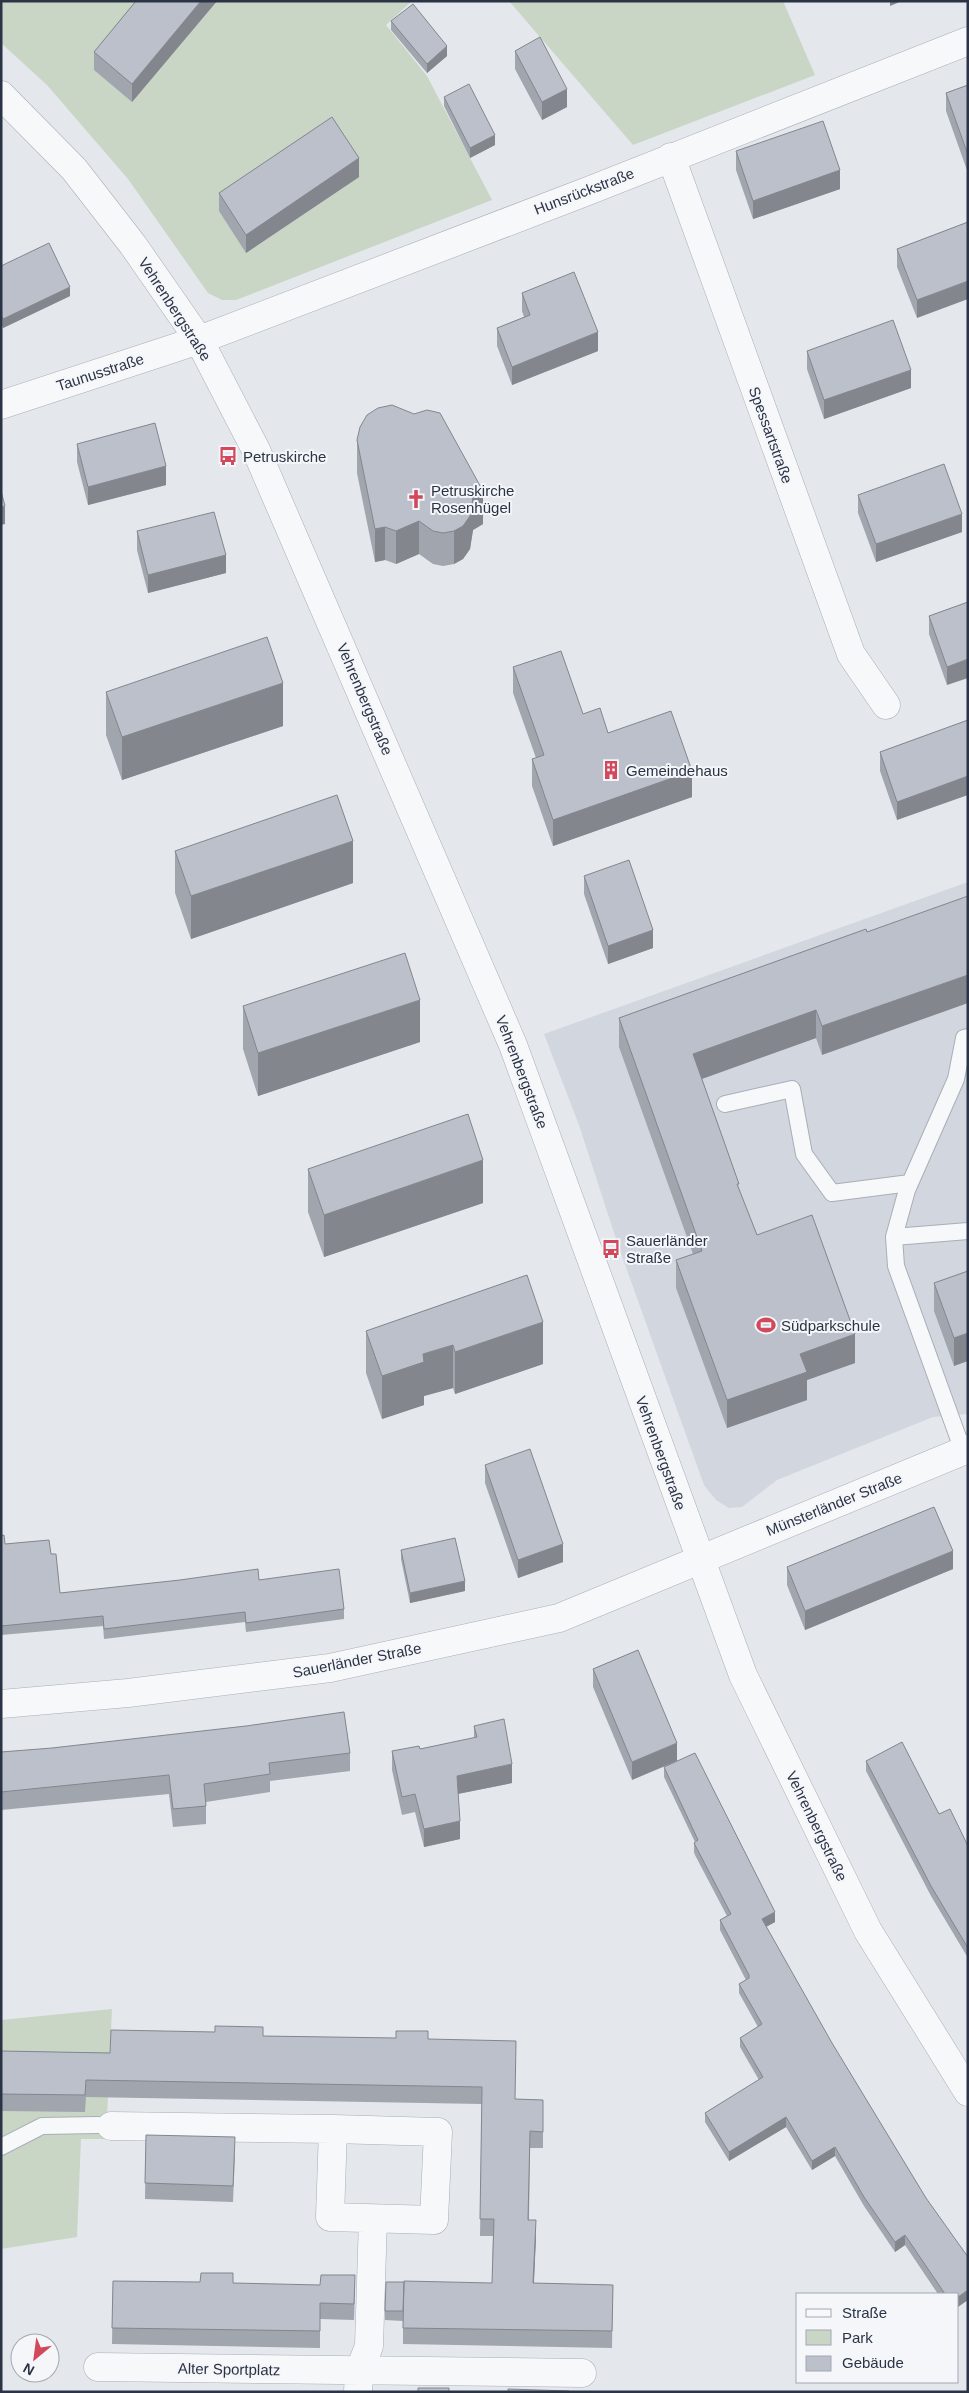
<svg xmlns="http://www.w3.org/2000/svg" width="969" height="2393" font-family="Helvetica,sans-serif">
<rect width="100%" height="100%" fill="#e4e7ec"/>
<path fill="#d2d6de" d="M968,882V1414L933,1417L777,1480L742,1507L729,1508L716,1500L704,1485L618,1245L579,1125L544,1034Z"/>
<path fill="#c9d6c5" d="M1,1H412L386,25L427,76L492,200L236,300H222L208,293L128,179L47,85L1,43Z
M509,1H783L815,75L633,145Z
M112,2009L106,2139H81L77,2237L1,2249V2020Z"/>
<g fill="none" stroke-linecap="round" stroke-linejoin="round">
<g stroke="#a9aeb7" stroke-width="18">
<path id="service" d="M725,1104L792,1089L804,1154L832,1193L910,1183
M894,1237L968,1231
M963,1451L896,1266L894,1237L907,1190L956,1079L964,1038L968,1037
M1,2147L42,2126L98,2125"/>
</g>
<g stroke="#a9aeb7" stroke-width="29">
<path id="minor" d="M1,95L74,169L133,245L199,340L256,450L513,1045L743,1675L868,1931L968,2092
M671,157L851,654L886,705
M1,405L199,340L588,191L968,41
M1,1704L128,1693L330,1668L559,1618L968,1449
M111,2126L333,2129
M333,2129L438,2132L434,2220L330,2217Z
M98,2367L582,2373
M358,2392L359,2372L369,2346L373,2219"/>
</g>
<use href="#service" stroke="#f7f8fa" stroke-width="16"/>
<use href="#minor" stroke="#f7f8fa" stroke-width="28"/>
</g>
<path fill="#a1a5ae" d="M136,1H217L132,102L94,70V52Z
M391,21L447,56L427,73L391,30Z
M515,51L567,107L542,120L515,69Z
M968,85V173L946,111V93Z
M444,97L495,145L470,158L444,106Z
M736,151L840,189L753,219L736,170Z
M359,177L246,253L219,211V193Z
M968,222L917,318L897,267V249Z
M1,266L70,296L3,328L1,324Z
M522,293L598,351L512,385L497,346V328L524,317L522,311Z
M807,351L911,388L824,419L807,369Z
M967,419H968V441L967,438Z
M357,440L483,524L473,530L470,549L463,559L454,564L443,566L433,564L419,554L396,564L385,560L375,562L357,473Z
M77,444L166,485L88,505L77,462Z
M858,495L962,532L876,562L858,513Z
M137,531L226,573L148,593L137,550Z
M968,602L947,685L929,634V616Z
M513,667L583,714L692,797L553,846L532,786V759L536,758L513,693Z
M106,692L283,726L122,780L106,735Z
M968,720L897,820L880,771V752Z
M175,851L353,883L191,939L175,893Z
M584,876L653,948L608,964L584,894Z
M866,929L822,1055L816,1038L702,1079L739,1190L757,1235L855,1363L807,1380V1400L727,1428L676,1288V1260L693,1254L619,1047V1018Z
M243,1006L420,1042L258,1096L243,1049Z
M308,1169L483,1203L324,1257L308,1212Z
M968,1271L954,1366L934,1311V1283Z
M527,1275L543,1364L455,1394L453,1388L424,1396V1405L382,1419L366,1373V1331Z
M485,1465L563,1562L518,1578L485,1483Z
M1,1536L5,1544L51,1554L60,1593L259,1580L344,1609V1619L246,1632L245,1622L104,1639L103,1626L1,1635Z
M401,1550L465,1591L410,1603L401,1559Z
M787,1567L953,1569L805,1630L787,1585Z
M638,1650L632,1780L593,1687V1669Z
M474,1726L512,1783L458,1794L460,1839L424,1847L415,1812L402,1815L392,1770V1751L420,1749L474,1738Z
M1,1752L350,1753V1771L270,1781V1792L206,1802V1824L173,1827L169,1794L1,1810Z
M866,1761L939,1814L968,1846V1958L931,1896L866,1771Z
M664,1767L775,1922L766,1927L958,2294H938L905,2245L895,2252L864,2206L835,2156L812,2170L786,2127L729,2161L705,2122V2113L759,2080L740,2047V2038L758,2027L739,1993V1984L746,1980L720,1930V1920L727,1916L695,1855L694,1852V1843L695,1842L664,1777Z
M263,2036L428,2039L515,2099L543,2100V2148H530L529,2220L536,2236L534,2283L613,2285L612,2348L403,2344V2321L385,2320V2311L492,2283L493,2236H480L482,2104L86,2097L85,2112L1,2111V2051L110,2053Z
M146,2135L235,2154L233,2202L145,2199Z
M113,2281L233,2283L355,2292L354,2320L320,2319V2348L112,2344Z"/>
<path fill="#83868d" d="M201,1H217L132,102V84Z
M890,1H902L890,6Z
M447,46V56L427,73V64Z
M567,89V107L542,120V102Z
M495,135V145L470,158V148Z
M359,158V177L246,253V235Z
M840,170V189L753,219V201Z
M968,281V299L917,318V300Z
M70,287V296L3,328V319Z
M598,332V351L512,385V367Z
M911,370V388L824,419V400Z
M166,466V485L88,505V487Z
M483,491V524L473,530L470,549L463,559L454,564V531L473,497Z
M5,506V524L1,525V507Z
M962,514V532L876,562V544Z
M419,521V554L396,564V531Z
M385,527V560L375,562V529Z
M226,555V573L148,593V575Z
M968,659V678L947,685V667Z
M283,683V726L122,780V737Z
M692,771V797L553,846V820Z
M968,776V795L897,820V802Z
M353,841V883L191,939V896Z
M653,930V948L608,964V946Z
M968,975V1003L822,1055V1026Z
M420,1000V1042L258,1096V1053Z
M816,1010V1038L693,1082V1054Z
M483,1160V1203L324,1257V1215Z
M543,1322V1364L455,1394V1352Z
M968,1333V1361L954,1366V1338Z
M855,1334V1363L807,1380V1400L727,1428V1400L800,1354Z
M453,1345V1388L424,1396V1405L382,1419V1376L423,1354Z
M563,1544V1562L518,1578V1560Z
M953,1551V1569L805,1630V1611Z
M465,1581V1591L410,1603V1593Z
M677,1743V1761L632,1780V1762Z
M512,1764V1783L457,1794V1776Z
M460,1821V1839L424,1847V1829Z
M775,1912V1922L762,1929V1919Z
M786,2117V2127L729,2161V2152Z
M835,2147V2156L812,2170V2161Z
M536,2220V2236L533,2300V2283Z
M905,2235V2245L895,2252V2242Z
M968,2290V2300L958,2307V2297Z"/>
<path fill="#bbc0ca" stroke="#83868d" d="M136,1H201L132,84L94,52Z
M413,4L447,46L427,64L391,21Z
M540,37L567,89L542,102L515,51Z
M469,84L495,135L470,148L444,97Z
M968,85V155L946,93Z
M332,117L359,158L246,235L219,193Z
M823,121L840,170L753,201L736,151Z
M968,222V281L917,300L897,249Z
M49,243L70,287L3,319L1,315V266Z
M574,272L598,332L512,367L497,328L530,315L522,293Z
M893,320L911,370L824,400L807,351Z
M392,405L414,414L427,410L440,413L483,491L473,497L470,516L463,526L454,531L443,533L433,531L419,521L396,531L385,527L375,529L357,440L360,427L367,415L378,408Z
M155,423L166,466L88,487L77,444Z
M944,464L962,514L876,544L858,495Z
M1,491L5,506L1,507Z
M214,512L226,555L148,575L137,531Z
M968,602V659L947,667L929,616Z
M267,637L283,683L122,737L106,692Z
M561,651L583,714L600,708L608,733L671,711L692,771L553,820L532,759L544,755L513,667Z
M968,720V776L897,802L880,752Z
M337,795L353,841L191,896L175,851Z
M629,860L653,930L608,946L584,876Z
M968,896V975L822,1026L816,1010L693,1054L739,1184H737L757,1235L812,1215L855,1334L800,1354L807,1372L727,1400L676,1260L702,1251L619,1018L866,929L867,932Z
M405,953L420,1000L258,1053L243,1006Z
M468,1114L483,1160L324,1215L308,1169Z
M968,1271V1333L954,1338L934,1283Z
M527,1275L543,1322L455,1352L453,1345L423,1354L424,1362L382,1376L366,1331Z
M530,1449L563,1544L518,1560L485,1465Z
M934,1507L953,1551L805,1611L787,1567Z
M4,1535L5,1544L49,1540L51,1554H56L60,1593L180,1580L258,1569L259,1580L339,1569L344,1609L246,1623L245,1612L104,1629L103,1616L1,1626V1536Z
M455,1538L465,1581L410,1593L401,1550Z
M638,1650L677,1743L632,1762L593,1669Z
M344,1712L350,1753L269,1763L270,1774L204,1784L206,1806L173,1809L169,1775L1,1792V1752L52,1748L246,1726Z
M504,1719L512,1764L457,1776L460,1821L424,1829L415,1794L402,1797L392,1751L419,1746L420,1749L477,1737L474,1726Z
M902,1742L939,1814L950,1809L968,1846V1948L931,1886L866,1761Z
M695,1753L775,1912L762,1919L832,2043L926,2198L968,2257V2290L958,2297V2294H945L905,2235L895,2242L864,2197L835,2147L812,2161L786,2117L729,2152L705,2113L763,2077L740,2038L762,2024L739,1984L749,1978V1975L720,1920L731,1914L695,1845L694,1843L698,1840L664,1767Z
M215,2026L263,2027V2036L396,2038V2031H428V2039L516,2041L515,2099L543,2100V2132L530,2131L528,2220H536L533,2283L613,2285L612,2331L403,2328L404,2281L492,2283L494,2219H480L482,2087L86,2080L85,2095L1,2094V2051L110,2053L111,2030L215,2032Z
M146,2135L235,2137L233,2186L145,2183Z
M201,2273H233V2283L320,2285L321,2275H355L354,2304L320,2303V2331L112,2328L113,2281L200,2282Z
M386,2282H404L403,2311H385Z
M418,2388H449V2392H418Z
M508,2389L569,2391V2392H508Z"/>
<defs>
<g id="bus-bare" transform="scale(1.5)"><path d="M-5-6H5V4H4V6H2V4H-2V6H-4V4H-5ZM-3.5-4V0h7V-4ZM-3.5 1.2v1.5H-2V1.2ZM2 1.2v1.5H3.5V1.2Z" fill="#d1495b" stroke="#f4f6f9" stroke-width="2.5" paint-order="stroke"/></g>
<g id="church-bare" transform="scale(1.5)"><path d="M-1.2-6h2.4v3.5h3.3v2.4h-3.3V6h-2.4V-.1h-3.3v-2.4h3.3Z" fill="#d1495b" stroke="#f4f6f9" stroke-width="2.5" paint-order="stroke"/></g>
<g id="building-bare" transform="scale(1.5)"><path d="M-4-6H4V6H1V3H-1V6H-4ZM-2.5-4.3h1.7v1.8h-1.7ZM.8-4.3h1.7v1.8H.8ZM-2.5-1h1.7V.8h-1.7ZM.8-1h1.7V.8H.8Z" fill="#d1495b" stroke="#f4f6f9" stroke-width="2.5" paint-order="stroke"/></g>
<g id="stadium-bare" transform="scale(1.5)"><path d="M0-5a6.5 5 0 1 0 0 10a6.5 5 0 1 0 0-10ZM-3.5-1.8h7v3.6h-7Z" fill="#d1495b" stroke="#f4f6f9" stroke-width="2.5" paint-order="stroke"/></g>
</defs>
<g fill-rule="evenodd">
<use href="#bus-bare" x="228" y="456"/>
<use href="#church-bare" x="416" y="499"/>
<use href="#building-bare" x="611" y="770"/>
<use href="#bus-bare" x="611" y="1249"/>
<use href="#stadium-bare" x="766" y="1325"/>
</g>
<g text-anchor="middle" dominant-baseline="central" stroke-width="4" stroke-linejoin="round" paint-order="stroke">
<g font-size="15" fill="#2b3445" stroke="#f4f6f9">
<text transform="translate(584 191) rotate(-21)">Hunsrückstraße</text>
<text transform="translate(175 309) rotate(57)">Vehrenbergstraße</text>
<text transform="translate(100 372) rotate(-18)">Taunusstraße</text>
<text transform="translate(771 435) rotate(70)">Spessartstraße</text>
<text transform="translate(365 699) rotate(67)">Vehrenbergstraße</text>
<text transform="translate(522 1072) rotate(69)">Vehrenbergstraße</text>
<text transform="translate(661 1453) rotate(70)">Vehrenbergstraße</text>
<text transform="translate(834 1504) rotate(-22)">Münsterländer Straße</text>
<text transform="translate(357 1660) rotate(-11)">Sauerländer Straße</text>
<text transform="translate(817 1826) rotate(64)">Vehrenbergstraße</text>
<text transform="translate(229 2369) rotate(1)">Alter Sportplatz</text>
</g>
<g font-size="15" fill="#2b3445" stroke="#f4f6f9" text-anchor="start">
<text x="243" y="456">Petruskirche</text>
<text x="431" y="490">Petruskirche<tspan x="431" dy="17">Rosenhügel</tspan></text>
<text x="626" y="770">Gemeindehaus</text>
<text x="626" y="1240">Sauerländer<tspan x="626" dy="17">Straße</tspan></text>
<text x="781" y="1325">Südparkschule</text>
</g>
</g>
<rect width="969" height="2393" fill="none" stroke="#2b3445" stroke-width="5"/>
<rect x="796" y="2293" width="162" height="90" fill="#f4f6f9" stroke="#a4a8b1"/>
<rect x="806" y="2309" width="25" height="8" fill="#f7f8fa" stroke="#a4a8b1"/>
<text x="842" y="2318" font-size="15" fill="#2b3445">Straße</text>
<rect x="806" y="2330" width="25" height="15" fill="#c9d6c5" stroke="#a4a8b1"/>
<text x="842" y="2343" font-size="15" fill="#2b3445">Park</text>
<rect x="806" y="2356" width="25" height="15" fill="#bbc0ca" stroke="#a4a8b1"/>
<text x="842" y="2368" font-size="15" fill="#2b3445">Gebäude</text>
<g transform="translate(35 2358) rotate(209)"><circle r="24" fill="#f4f6f9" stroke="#a4a8b1"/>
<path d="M0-4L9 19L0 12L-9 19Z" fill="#d1495b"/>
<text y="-8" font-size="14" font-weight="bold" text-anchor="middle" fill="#2b3445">N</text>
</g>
</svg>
